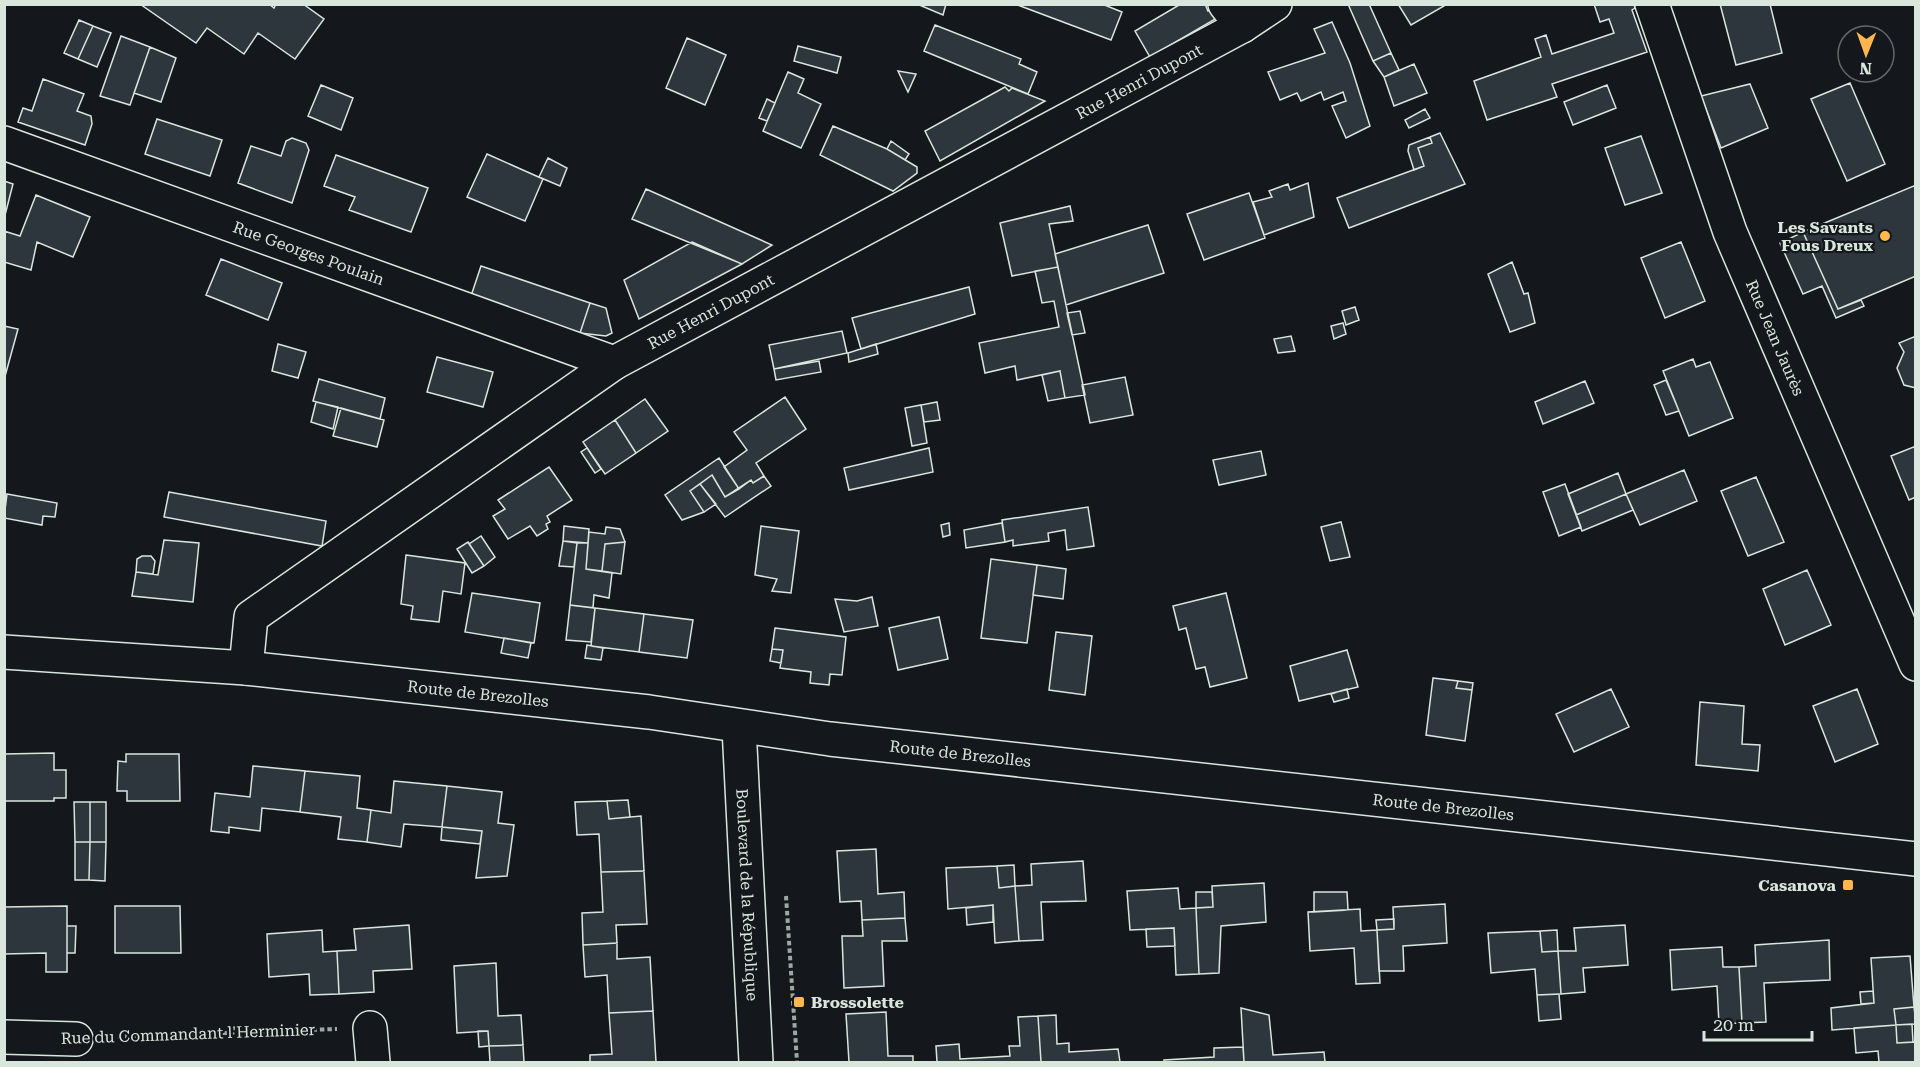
<svg xmlns="http://www.w3.org/2000/svg" width="1920" height="1067" font-family="'Roboto Serif',serif">
<rect width="100%" height="100%" fill="#14181c"/>
<path fill="#2c363c" stroke="#d8e6dc" stroke-width="1.5" d="M140,4H269L274,8L276,4H303L324,19L295,59L258,33L244,54L207,28L196,43Z
M917,4H946L943,15Z
M1015,4H1102L1122,12L1111,40Z
M1205,4L1208,11L1213,7L1217,18L1150,57L1135,31L1179,5Z
M1348,4H1369L1391,53L1373,61Z
M1398,4H1443L1444,6L1411,25Z
M1594,4H1634L1635,8L1632,10L1647,52L1552,84L1557,97L1487,120L1474,81L1541,57L1535,39L1546,35L1552,54L1614,33L1609,19L1600,22Z
M1720,4H1770L1782,53L1736,65Z
M79,20L93,26L78,59L64,53Z
M1332,22L1350,63L1370,126L1346,138L1332,106L1346,101L1343,92L1324,100L1321,92L1301,101L1297,93L1280,100L1268,72L1325,53L1314,29Z
M935,25L1021,59L1019,64L1037,72L1028,94L924,51Z
M93,26L111,33L97,67L78,59Z
M121,36L150,47L130,105L100,96Z
M687,38L726,55L705,105L666,88Z
M798,46L841,57L837,73L794,61Z
M150,47L176,58L161,102L134,93Z
M1391,53L1399,70L1384,77L1373,61Z
M1414,64L1427,93L1394,106L1384,77Z
M898,71L916,74L908,92Z
M788,72L804,79L798,93L821,104L801,148L763,131Z
M43,79L84,94L77,111L91,116L92,124L85,145L18,122L23,108L32,111Z
M1850,83L1885,164L1847,181L1811,99Z
M1750,84L1768,128L1721,148L1701,96Z
M321,85L353,98L341,130L308,116Z
M1607,85L1616,108L1573,125L1564,102Z
M1005,87L1009,91L1012,88L1045,101L940,161L925,131Z
M767,99L775,103L767,121L759,118Z
M1425,109L1430,118L1409,128L1405,120Z
M157,119L222,140L210,176L145,154Z
M833,126L887,149L917,167V173L893,191L820,155Z
M1440,133L1465,184L1349,228L1337,198L1424,166L1418,148L1432,143L1430,137Z
M1641,136L1662,193L1625,205L1605,148Z
M1430,137L1432,143L1418,148L1424,166L1414,170L1408,151L1409,145Z
M292,138L306,143L309,150L292,203L238,183L251,146L281,156L286,141Z
M891,141L909,154L905,160L887,149Z
M487,154L543,179L525,221L467,197Z
M336,155L428,188L411,232L349,210L355,197L324,186Z
M548,158L567,168L560,186L539,177Z
M4,181L13,184L4,219Z
M1308,183L1314,217L1264,235L1253,202L1272,197L1269,191L1288,184L1290,190Z
M1916,185V276L1838,309L1803,232Z
M646,189L772,245L742,264L632,219Z
M1249,193L1265,238L1204,260L1187,214Z
M36,195L90,217L73,257L37,242L31,270L4,262V231L20,236Z
M1070,206L1073,221L1049,224L1058,267L1012,276L1000,223Z
M1148,225L1164,273L1066,305L1055,254Z
M1803,232L1838,309L1861,300L1864,306L1836,318L1822,286L1803,294L1780,243Z
M692,242L742,264L639,319L624,280Z
M1681,242L1705,301L1665,318L1641,258Z
M221,259L282,283L268,320L206,295Z
M1512,262L1524,294L1528,293L1535,323L1510,332L1488,274Z
M481,266L590,303L580,333L471,296Z
M1058,267L1085,395L1065,398L1060,371L1017,380L1015,366L985,373L979,343L1059,327L1054,301L1042,303L1035,271Z
M969,287L975,314L861,349L852,318Z
M590,303L606,308L612,333L606,336L580,333Z
M1355,307L1359,320L1346,325L1342,311Z
M1080,311L1085,333L1072,335L1067,313Z
M1343,323L1346,334L1334,339L1331,326Z
M4,326L18,329L4,380Z
M842,331L847,353L774,369L769,345Z
M1291,336L1295,351L1278,353L1274,339Z
M1916,336V388L1904,385L1897,368L1904,352L1899,343Z
M278,344L306,352L298,378L272,371Z
M876,344L878,354L849,362L848,353Z
M437,357L493,372L483,407L427,392Z
M1693,359L1696,367L1710,362L1733,418L1689,436L1663,371Z
M819,361L821,372L776,380L774,369Z
M1060,371L1065,398L1048,401L1042,375Z
M1125,377L1133,415L1090,423L1082,385Z
M319,379L385,398L380,419L313,401Z
M1666,380L1679,411L1666,415L1654,385Z
M1585,381L1594,403L1543,424L1535,402Z
M785,397L806,429L756,463L764,476L753,483L751,480L739,489L724,467L747,450L734,432Z
M645,399L668,431L636,453L615,420Z
M316,402L338,407L333,429L311,422Z
M937,402L940,420L924,422L921,405Z
M921,405L927,443L912,446L905,408Z
M341,408L384,420L377,447L333,436Z
M615,420L636,453L605,474L583,442Z
M1916,446V497L1909,500L1891,456Z
M587,448L601,469L595,473L581,452Z
M929,448L933,472L849,490L844,468Z
M1261,451L1266,475L1219,485L1213,460Z
M719,458L739,489L725,497L712,475L690,491L704,512L682,520L665,495Z
M549,467L572,500L547,516L550,522L546,524L548,529L537,536L530,526L508,539L493,516L505,509L498,500Z
M1684,470L1697,501L1640,525L1626,494Z
M1618,473L1626,494L1576,515L1568,494Z
M712,475L725,497L751,480L753,483L764,476L771,486L725,517L700,484Z
M1756,477L1784,542L1748,556L1721,491Z
M700,484L716,504L704,512L690,491Z
M1565,484L1581,527L1559,536L1543,492Z
M169,492L326,521L322,546L164,517Z
M7,494L57,503L55,517L43,516L42,525L4,518Z
M1626,494L1633,510L1582,531L1576,515Z
M1088,507L1094,546L1067,550L1065,530L1048,533L1049,541L1013,546V540L1005,542L1002,520Z
M1341,522L1350,557L1330,561L1321,527Z
M949,523L950,535L943,537L941,525Z
M1002,523L1005,542L966,548L964,530Z
M564,526L589,529L588,543L563,541Z
M761,526L799,531L791,593L772,591L777,579L755,575Z
M606,527L620,529L625,542L605,544L602,571L586,569L589,532L605,534Z
M481,536L495,557L484,566L469,544Z
M164,540L199,543L193,602L132,596L136,572L158,575Z
M563,541L577,543L574,567L559,566Z
M468,542L484,566L472,573L457,549Z
M625,542L621,574L602,571L605,544Z
M577,543H588L586,569L612,573L609,598L594,595L593,608L570,605Z
M406,555L465,563L461,594L443,591L439,622L411,619L413,606L401,604Z
M142,556H151L155,561L153,574L136,572L137,559Z
M991,559L1037,565L1027,643L981,638Z
M1037,565L1066,569L1063,599L1033,595Z
M1807,570L1831,625L1785,645L1763,589Z
M472,593L540,603L534,643L465,632Z
M1226,593L1247,678L1210,687L1205,667L1196,669L1186,628L1179,630L1173,606Z
M872,597L878,626L844,632L835,599L857,601Z
M570,605L595,608L591,642L566,640Z
M595,608L644,614L639,652L591,646Z
M644,614L693,620L687,658L639,652Z
M939,617L948,659L898,670L889,628Z
M775,628L846,637L842,675L830,674L829,685L810,683L811,672L780,668L783,650L772,649Z
M1056,632L1092,636L1085,695L1049,690Z
M504,638L531,643L528,658L501,653Z
M587,645L603,648L601,660L585,658Z
M772,649L783,650L781,663L770,661Z
M1347,650L1358,687L1299,701L1290,666Z
M1433,678L1458,681L1456,688L1472,690L1465,741L1426,735Z
M1458,681L1473,683L1472,690L1456,688Z
M1347,689L1349,698L1334,702L1331,694Z
M1611,689L1629,727L1574,752L1556,714Z
M1857,689L1878,744L1835,762L1813,706Z
M1700,702L1744,706L1742,744L1760,745L1758,771L1696,765Z
M54,753V770H66V798H54V801H4V754Z
M126,754H179L180,801H127V791H117L118,761L126,762Z
M253,766L305,771L300,812L262,808L260,831L229,827V833L211,831L215,793L250,797Z
M305,771L360,776L357,808L371,810L367,842L338,839L341,817L300,812Z
M394,781L447,786L442,827L404,824L401,847L367,842L371,810L391,813Z
M447,786L502,792L498,823L514,825L507,876L476,878L482,831L442,827Z
M628,800L630,817L609,819L607,801Z
M607,801L609,819L641,816L644,871L601,872L599,834L577,835L575,802Z
M74,802H90V842H75Z
M90,802H106V842H90Z
M442,827L482,831L480,844L441,840Z
M75,842H90L89,880H75Z
M90,842H106L105,881L89,880Z
M876,849L878,894L904,892L905,918L862,920L861,901L840,902L837,851Z
M1083,861L1086,901L1041,902L1043,940L1019,941L1015,886L1032,885L1031,864Z
M1014,865L1015,886L999,888L997,866Z
M997,866L999,888L1015,886L1019,941L995,943L993,905L948,909L946,868Z
M644,871L647,924L616,925L617,943L583,945L582,913L603,912L601,872Z
M1264,883L1266,922L1221,926L1219,973L1199,974L1196,908L1213,907L1212,886Z
M1178,888L1180,909L1196,908L1199,974L1176,975L1174,928L1130,930L1127,891Z
M1196,892H1212L1213,907L1196,908Z
M1314,892H1347L1348,910L1314,912Z
M1445,904L1447,943L1403,946L1404,971H1379L1377,930L1394,929L1393,907Z
M993,905V922L967,925L966,908Z
M67,906V972H46V953L4,954V907Z
M115,906H180L181,953H115Z
M1360,909L1361,931L1377,930L1380,983L1356,984L1354,948L1310,951L1308,912Z
M905,918L907,941H882L884,986L844,988L842,936H863L862,920Z
M1394,919V929L1377,930L1376,920Z
M409,925L412,969L373,971L374,992L339,994L337,951L356,950L354,929Z
M1625,925L1628,965L1583,968L1585,992L1561,994L1558,951H1576L1574,928Z
M67,926H76L75,953H67Z
M1174,928L1175,946L1147,947L1146,929Z
M322,930L323,952L337,951L339,994L310,995L309,974L269,977L267,934Z
M1557,930L1558,951L1542,952L1540,931Z
M1540,931L1542,952L1558,951L1561,994L1537,995L1535,969L1491,973L1488,933Z
M1829,940L1830,980L1764,983L1766,1022L1742,1023L1739,967L1756,966L1755,945Z
M617,943V959L650,957L653,1011L609,1013L607,975L585,977L583,945Z
M1722,947L1723,967H1739L1742,1023L1719,1024L1717,986L1672,990L1670,950Z
M1910,956L1914,1007L1894,1009L1896,1025L1832,1030L1831,1008L1874,1003L1871,958Z
M496,963L498,1016L521,1015L523,1045L489,1046L488,1031L457,1033L454,966Z
M1873,991L1874,1003L1861,1004L1860,992Z
M1559,994L1561,1019L1539,1021L1537,995Z
M1914,1007L1916,1024L1896,1025L1894,1009Z
M1241,1008L1269,1015L1273,1055L1324,1052L1325,1062H1244Z
M653,1011L656,1062H590V1055L612,1054L609,1013Z
M886,1012L888,1056H913V1062H849L846,1014Z
M1056,1015L1057,1044L1069,1043V1052L1118,1049L1120,1062H1041L1038,1016Z
M1038,1016L1041,1062H937L936,1046L959,1044L960,1059L1010,1056L1009,1046H1020L1018,1017Z
M1912,1024L1913,1042L1897,1043L1896,1025Z
M1896,1025L1897,1043L1916,1042V1062H1879L1878,1051L1856,1053L1854,1028Z
M478,1031H488L489,1046L479,1047Z
M523,1045L524,1062H490L489,1046Z
M1243,1047L1244,1062H1164V1060L1214,1057V1048Z"/>
<g fill="none" stroke-linecap="round" stroke-linejoin="round">
<g stroke="#d8e6dc" stroke-width="36">
<g id="street">
<path d="M1225,4L1242,26"/>
<path id="s1" d="M1652,4L1730,232L1916,664"/>
<path id="s2" d="M4,143L614,363"/>
<path id="s3" d="M246,668L251,617L614,363L1242,26L1275,4"/>
<path d="M370,1028L373,1062"/>
<path d="M4,1037L76,1039"/>
</g>
</g>
<g stroke="#d8e6dc" stroke-width="36">
<g id="secondary">
<path id="s4" d="M4,652L246,668L649,712L830,739L1916,859"/>
<path id="s5" d="M739,727L756,1062"/>
</g>
</g>
<path stroke="#9da8a2" stroke-width="4" stroke-dasharray="4.5 3" stroke-linecap="butt" d="M786,896L797,1062
M110,1037L337,1029"/>
<use href="#street" stroke="#14181c" stroke-width="33"/>
<use href="#secondary" stroke="#14181c" stroke-width="33"/>
</g>
<g fill="#ffb74d" stroke="#14181c" stroke-width="2">
<circle cx="1885" cy="236" r="6"/>
<rect x="1842" y="879" width="12" height="12" rx="3"/>
<rect x="793" y="996" width="12" height="12" rx="3"/>
</g>
<g text-anchor="middle" dominant-baseline="central" stroke-width="4.5" stroke-linejoin="round" paint-order="stroke">
<g font-size="16" fill="#d8e6dc" stroke="#14181c">
<text stroke="none"><textPath href="#s3" startOffset="1090">Rue Henri Dupont</textPath></text>
<text stroke="none"><textPath href="#s2" startOffset="324">Rue Georges Poulain</textPath></text>
<text stroke="none"><textPath href="#s3" startOffset="604">Rue Henri Dupont</textPath></text>
<text stroke="none"><textPath href="#s1" startOffset="356">Rue Jean Jaurès</textPath></text>
<text stroke="none"><textPath href="#s4" startOffset="476">Route de Brezolles</textPath></text>
<text stroke="none"><textPath href="#s4" startOffset="962">Route de Brezolles</textPath></text>
<text stroke="none"><textPath href="#s4" startOffset="1448">Route de Brezolles</textPath></text>
<text stroke="none"><textPath href="#s5" startOffset="168">Boulevard de la République</textPath></text>
<text transform="translate(188 1034) rotate(-2)">Rue du Commandant l'Herminier</text>
</g>
<g font-size="16" font-weight="bold" fill="#d8e6dc" stroke="#14181c" text-anchor="end">
<text x="1873" y="227">Les Savants<tspan x="1873" dy="18">Fous Dreux</tspan></text>
<text x="1836" y="885">Casanova</text>
<text x="811" y="1002" text-anchor="start">Brossolette</text>
</g>
</g>
<rect width="1920" height="1067" fill="none" stroke="#d8e6dc" stroke-width="12"/>
<g transform="translate(1866 54) rotate(181)"><circle r="28" fill="#14181c" stroke="#626a69" stroke-width="1.5"/>
<path d="M0-4.5L10 22L0 15L-10 22Z" fill="#ffb74d"/>
<text y="-9" font-size="16" font-weight="bold" text-anchor="middle" fill="#d8e6dc">N</text>
</g>
<path d="M1704 1031v9h108v-9" fill="none" stroke="#d8e6dc" stroke-width="3"/>
<text x="1713" y="1031" font-size="18" fill="#d8e6dc" stroke="#14181c" stroke-width="4.5" paint-order="stroke">20 m</text>
</svg>
